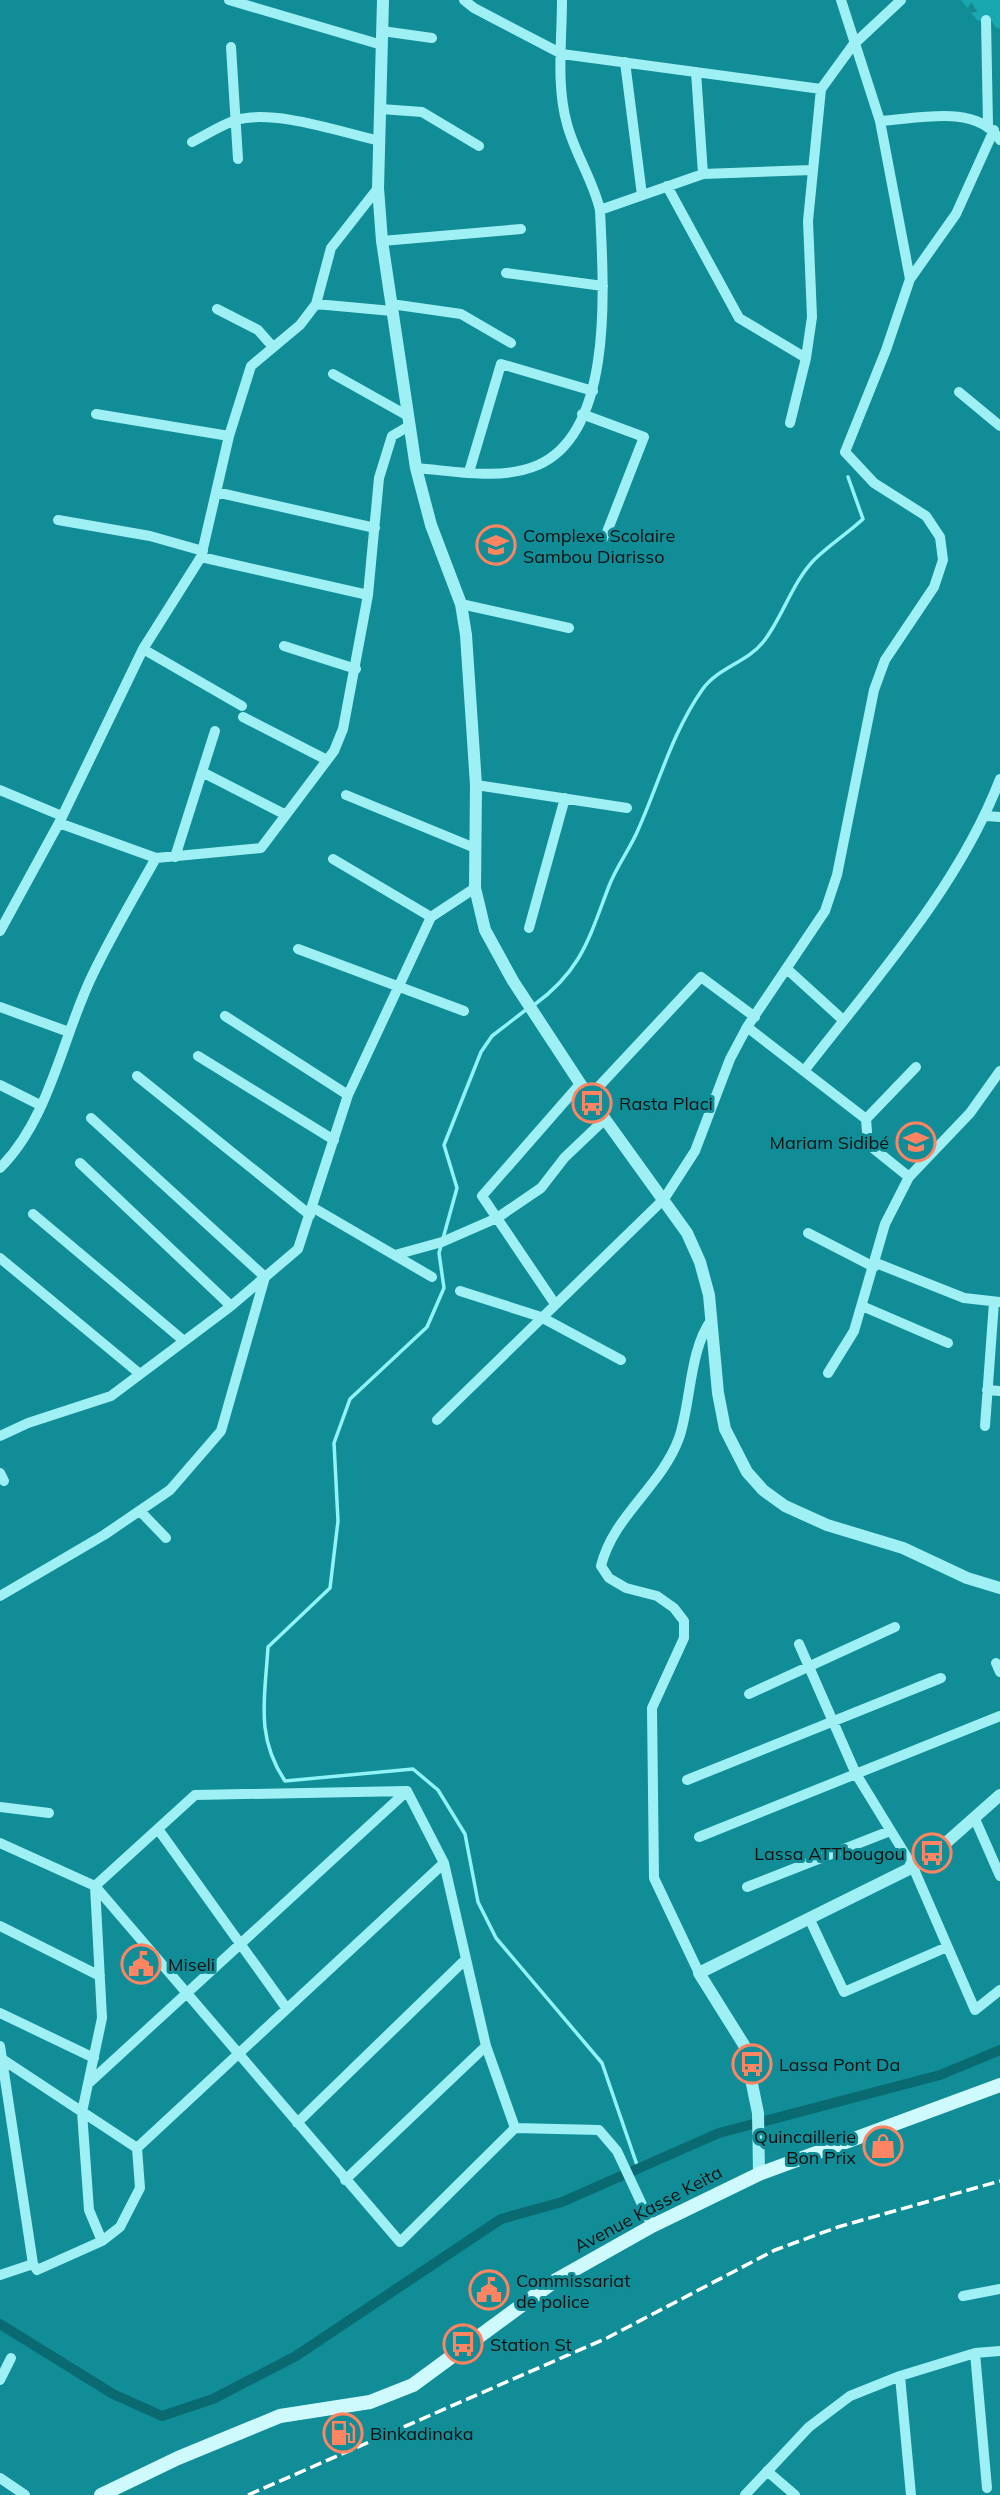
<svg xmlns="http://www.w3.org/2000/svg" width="1000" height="2495" font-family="Mulish,sans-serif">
<defs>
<pattern id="forest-firs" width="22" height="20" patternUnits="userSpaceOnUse" patternTransform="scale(1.75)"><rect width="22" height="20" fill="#18a9b0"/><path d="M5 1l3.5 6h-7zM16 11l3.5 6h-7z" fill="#14888e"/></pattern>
</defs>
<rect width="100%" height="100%" fill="#108d96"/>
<path fill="url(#forest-firs)" d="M961,0H1000V29L977,20Z"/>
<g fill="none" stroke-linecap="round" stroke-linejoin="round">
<path stroke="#91f3f7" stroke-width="3.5" d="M534,1005C582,970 589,938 609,886C616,867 630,849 638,830C659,783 672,733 702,690C718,667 747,663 764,641C783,616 792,583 814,560C829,545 848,533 863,519L848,477
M527,1009L492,1036L481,1052L444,1145L457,1188L439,1253L444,1288L427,1327L350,1399L334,1443L338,1521L330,1588L268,1647C265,1698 255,1736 285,1781L413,1769L438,1790L465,1834L478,1902L496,1938L602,2063L638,2168"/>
<path stroke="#0a6a72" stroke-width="10" d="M0,2324L113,2394L162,2416L213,2399L296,2356L501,2219L562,2202L719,2133L940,2075L1000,2050"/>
<path stroke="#9ff0f4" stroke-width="10" d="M229,0L382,45
M464,0L474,8L562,54L821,89
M562,0C562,40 556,85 567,124C575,154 593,180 600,210
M986,20L988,125
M382,31L432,38
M231,47L238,159
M625,62L642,195
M696,72L703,174
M381,109L422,112L479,146
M880,121C918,119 976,103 1000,140
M192,142C206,135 221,125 236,120C275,109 340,132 380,141
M667,186L739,318L806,358
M382,241L521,229
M506,273L603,286
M910,279L956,214L994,130
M316,304L392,311
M391,304L461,314L511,343
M217,309L258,330L273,347
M333,374L408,416
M959,392L1000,426
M96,414L229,436
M582,414L644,437L605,537
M790,423L806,358L812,317L808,221L821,89L853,45L901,0
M416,468C455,471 501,481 538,465C616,431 603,280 600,210L703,174L812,170
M469,472L501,364L593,391
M216,492L375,528
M58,520L150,536L203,551
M201,557L368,595
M461,604L569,628
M284,646L356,669
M143,649L242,706
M243,717L327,760
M202,772L286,815
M476,785L627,808
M0,790L62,816
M346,795L475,848
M986,816L1000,817
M59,823L156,858L261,848L334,751L343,729L368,595L379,478L392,436L409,426
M175,857L215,731
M333,859L431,917
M529,928L565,798
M0,931L59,823L143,649L201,557L229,436L251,366L300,325L316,304L331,248L378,188
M298,949L464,1011
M787,969L843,1020
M0,1007L69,1032
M225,1016L348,1095
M747,1027L866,1119L868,1144L909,1177
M198,1056L334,1140
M804,1071C875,979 958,888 1000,779
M137,1076L310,1215
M0,1085L40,1105
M589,1097L701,977L755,1017
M866,1119L916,1067
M80,1163L231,1306
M0,1168C50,1118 62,1038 92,976C111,936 134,897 156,858
M312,1207L432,1277
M33,1214L184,1341
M808,1233L874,1267
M395,1255L442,1242L497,1218L541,1188L565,1157L605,1119
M0,1258L140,1374
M876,1263L964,1298L1000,1302
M460,1291L541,1317L621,1360
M555,1304L482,1196L580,1084
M862,1306L948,1343
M828,1373L854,1331L885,1224L909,1177L970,1113L1000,1071
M987,1390L1000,1391
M437,1420L664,1199L695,1151L730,1059L747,1027L825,911L837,875L874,690L885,660L934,587L943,560L940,537L926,516L874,483L845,452L886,350L910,279L880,121L841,0
M985,1426L994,1302
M0,1436L28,1423L111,1396L231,1306L298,1249L348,1095L431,917L475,888
M0,1473L4,1481
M140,1511L166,1538
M0,1596L104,1535L170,1490L221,1431L265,1277L91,1118
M799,1644L856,1774L913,1867L975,2010L1000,1990
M996,1663L1000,1672
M749,1694L895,1627
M687,1780L941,1678
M407,1791L195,1795L95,1886L400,2242L515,2128L599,2130L617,2151L652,2226
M407,1791L444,1863L486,2046L515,2128
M0,1807L49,1813
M975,1819L1000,1876
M158,1829L287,2009
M699,1837L1000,1716
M0,1843L95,1886L102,2018L82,2112L89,2210L102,2241
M747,1887L890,1831
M810,1920L844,1992L947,1947
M0,1926L100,1976
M699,1973L654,1878L652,1708L684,1638V1621L674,1608L657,1596L626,1588L609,1578L601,1566C613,1516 661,1487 679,1438C691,1404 689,1349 712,1319
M0,2013L94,2058
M0,2046L33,2264L37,2270L102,2241L120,2227L140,2188L137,2148
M2,2059L137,2148
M90,2082L407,1791
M297,2123L466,1959
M137,2148L444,1863
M345,2180L486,2046
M0,2275L33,2264
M963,2296L1000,2289
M975,2353L987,2488
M900,2376L911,2495
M0,2380L11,2358
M767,2471L795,2495
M0,2478L25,2495
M745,2495L809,2427L850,2396L900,2376L975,2353L1000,2351"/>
<path stroke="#9ff0f4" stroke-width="12" d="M383,0L378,188L382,241L416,468L431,525L461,604L466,635L476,785L475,888L485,930L513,981L589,1097L687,1233L700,1262L709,1295L718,1393L725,1429L747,1472L763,1490L785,1506L827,1525L903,1548L967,1578L1000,1588
M759,2174L758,2113L744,2045L699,1973L913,1867L948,1841L1000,1795"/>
<path stroke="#cffafd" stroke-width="14" d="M101,2495L178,2458L280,2416L370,2402L413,2385L556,2280L652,2226L759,2174L1000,2085"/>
<path stroke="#fff" stroke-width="3.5" stroke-dasharray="12 5" stroke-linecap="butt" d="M248,2495L607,2338L775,2250L838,2227L1000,2181"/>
</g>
<defs>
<g id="school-ring" transform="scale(2.0125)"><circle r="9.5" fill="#108d96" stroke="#ff8462" stroke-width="1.5"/><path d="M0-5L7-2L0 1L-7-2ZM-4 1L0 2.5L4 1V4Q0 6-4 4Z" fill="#ff8462"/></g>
<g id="bus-ring" transform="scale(2.0125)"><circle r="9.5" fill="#108d96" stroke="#ff8462" stroke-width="1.5"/><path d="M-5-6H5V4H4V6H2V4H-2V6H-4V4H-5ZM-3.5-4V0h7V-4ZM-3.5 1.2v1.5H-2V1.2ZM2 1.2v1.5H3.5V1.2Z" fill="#ff8462"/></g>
<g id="civic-ring" transform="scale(2.0125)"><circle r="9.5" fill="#108d96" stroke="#ff8462" stroke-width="1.5"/><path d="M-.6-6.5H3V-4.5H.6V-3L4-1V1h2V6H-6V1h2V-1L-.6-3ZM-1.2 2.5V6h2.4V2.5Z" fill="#ff8462"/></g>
<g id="shop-ring" transform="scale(2.0125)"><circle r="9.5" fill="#108d96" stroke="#ff8462" stroke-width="1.5"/><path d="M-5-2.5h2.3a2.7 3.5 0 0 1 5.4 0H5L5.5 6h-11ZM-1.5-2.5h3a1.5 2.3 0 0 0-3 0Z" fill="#ff8462"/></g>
<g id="fuel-ring" transform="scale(2.0125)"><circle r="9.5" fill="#108d96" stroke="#ff8462" stroke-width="1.5"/><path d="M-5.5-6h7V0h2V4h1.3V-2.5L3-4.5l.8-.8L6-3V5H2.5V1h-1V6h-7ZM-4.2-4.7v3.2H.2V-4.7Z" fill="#ff8462"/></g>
</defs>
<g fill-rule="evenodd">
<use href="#school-ring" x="496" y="545"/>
<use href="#bus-ring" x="592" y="1103"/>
<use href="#school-ring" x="916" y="1142"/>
<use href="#bus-ring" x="932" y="1853"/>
<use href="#civic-ring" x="141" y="1964"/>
<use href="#bus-ring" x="752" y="2064"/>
<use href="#shop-ring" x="883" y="2146"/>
<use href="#civic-ring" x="489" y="2290"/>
<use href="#bus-ring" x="463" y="2344"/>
<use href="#fuel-ring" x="343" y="2433"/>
</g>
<g text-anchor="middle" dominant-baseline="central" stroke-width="6" stroke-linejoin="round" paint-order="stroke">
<g font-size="18" fill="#111" stroke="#108d96" text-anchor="start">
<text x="523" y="535">Complexe Scolaire<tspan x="523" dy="21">Sambou Diarisso</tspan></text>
<text x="619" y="1103">Rasta Placi</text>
<text x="889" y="1142" text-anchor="end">Mariam Sidibé</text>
<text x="905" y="1853" text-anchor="end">Lassa ATTbougou</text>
<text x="168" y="1964">Miseli</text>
<text x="779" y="2064">Lassa Pont Da</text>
<text x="856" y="2136" text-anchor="end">Quincaillerie<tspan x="856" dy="21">Bon Prix</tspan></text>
<text x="516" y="2280">Commissariat<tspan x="516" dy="21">de police</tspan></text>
<text x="490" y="2344">Station St</text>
<text x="370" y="2433">Binkadinaka</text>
</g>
<g font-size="18" fill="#111" stroke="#108d96">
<text transform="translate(648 2209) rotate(-28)">Avenue Kasse Keita</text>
</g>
</g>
</svg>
